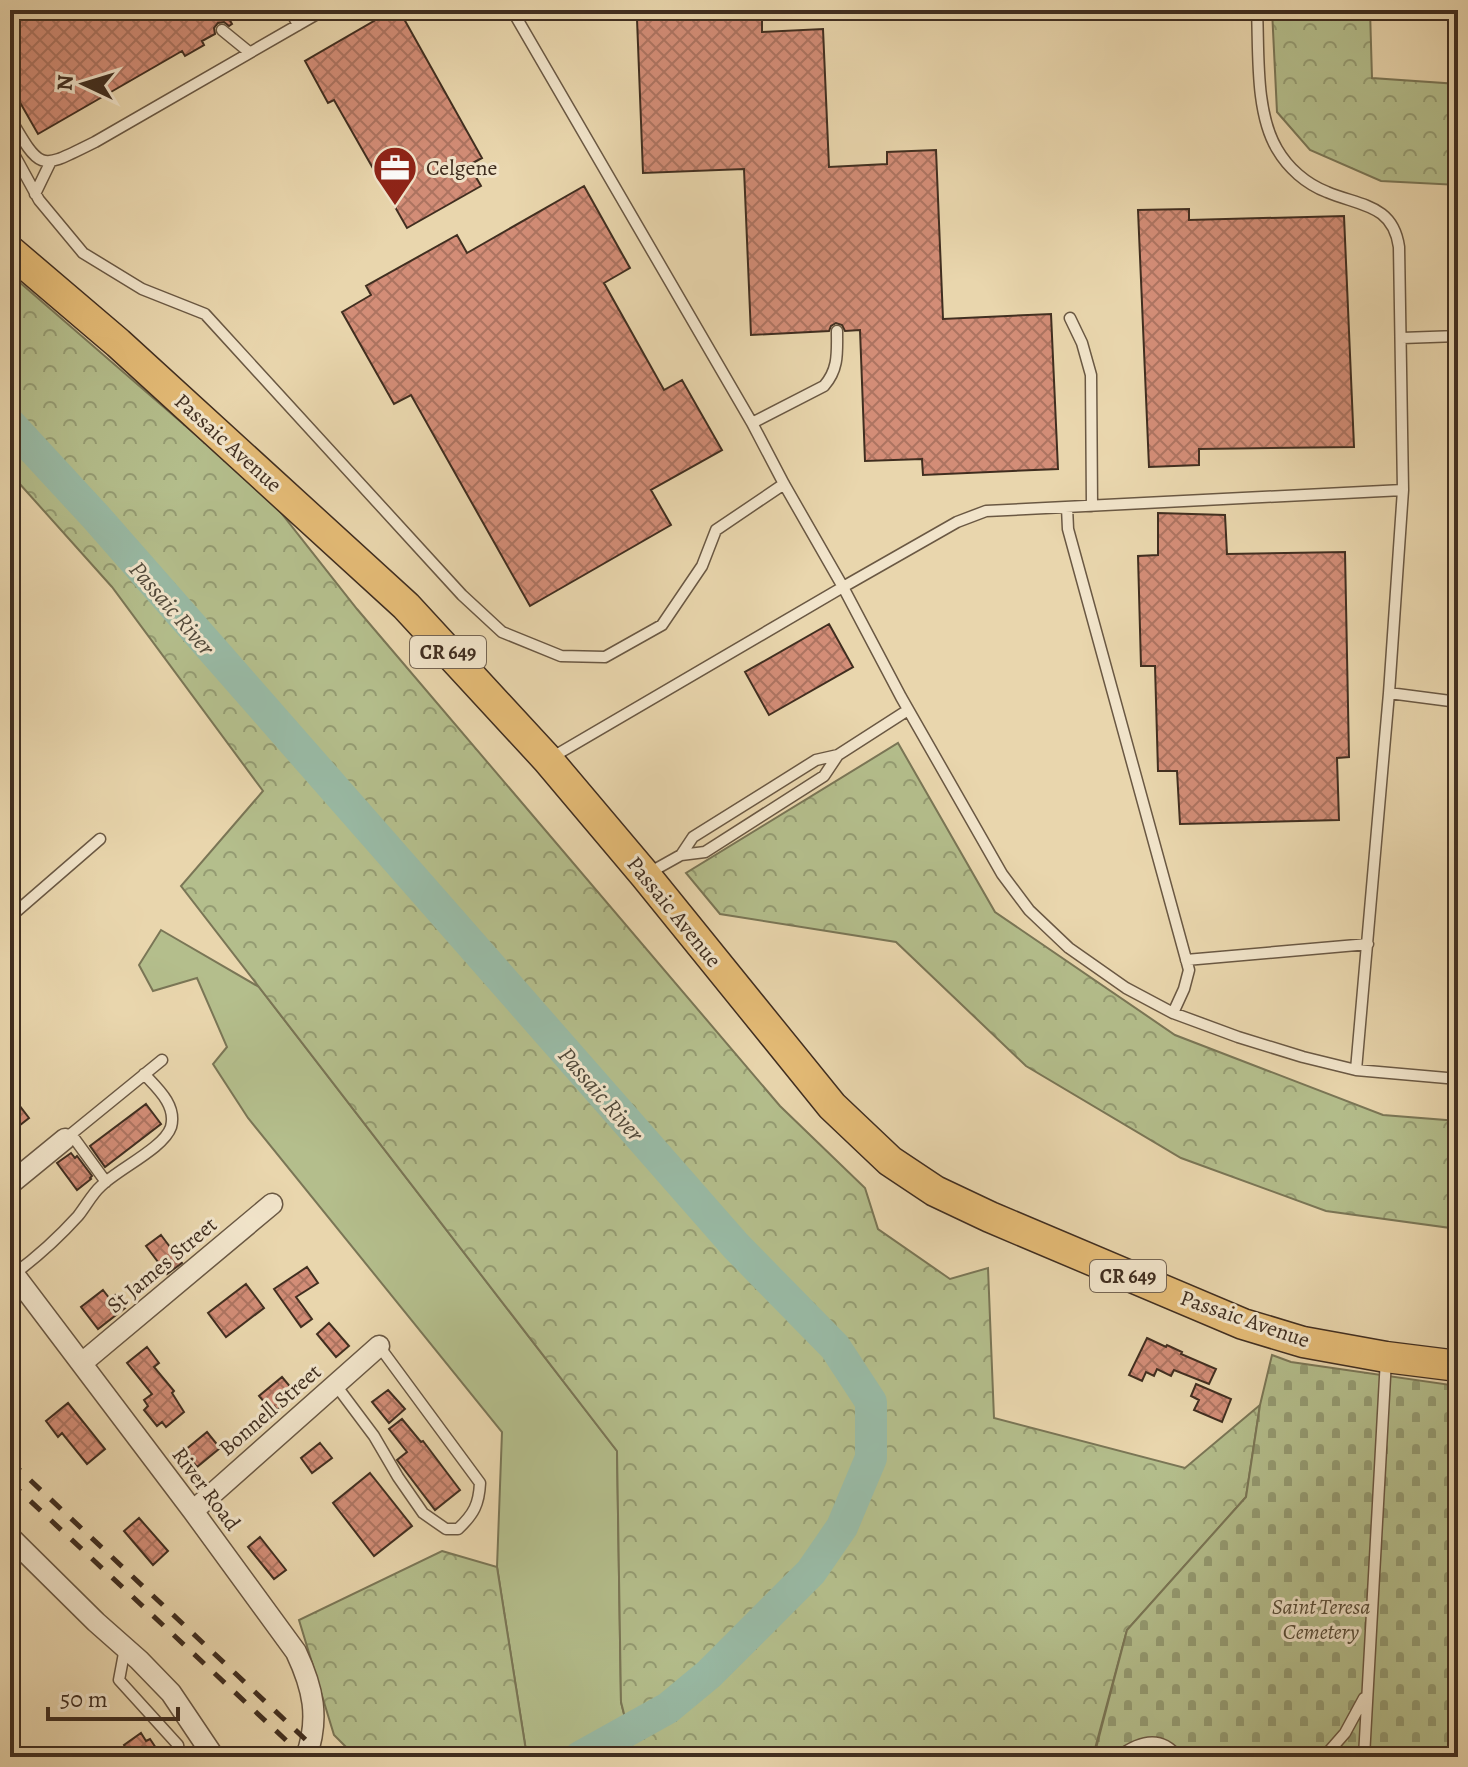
<svg xmlns="http://www.w3.org/2000/svg" width="1468" height="1767" font-family="Alegreya,serif">
<defs>
<pattern id="forest-crowns" width="20" height="18" patternUnits="userSpaceOnUse" patternTransform="scale(2)"><rect width="20" height="18" fill="#b4be8c"/><path d="M2 6a3 3 0 1 1 6 0M12 15a3 3 0 1 1 6 0" fill="none" stroke="#949b72"/></pattern>
<pattern id="cemetery-stones" width="16" height="16" patternUnits="userSpaceOnUse" patternTransform="scale(2)"><rect width="16" height="16" fill="#b4be8c"/><path d="M2 7V4a2 2 0 0 1 4 0v3zM10 15v-3a2 2 0 0 1 4 0v3z" fill="#949b72"/></pattern>
<pattern id="building-cross-hatch" width="8" height="8" patternUnits="userSpaceOnUse" patternTransform="scale(2)"><rect width="8" height="8" fill="#d38d77"/><path d="M0 0l8 8M0 8l8-8" fill="none" stroke="#ad7461"/></pattern>
</defs>
<rect width="100%" height="100%" fill="#e9d6ad"/>
<filter id="stains"><feTurbulence type="fractalNoise" baseFrequency=".0025" numOctaves="4"/><feColorMatrix values="0 0 0 0 .2 0 0 0 0 .09 0 0 0 0 .02 0 0 0 .5 -.17"/></filter>
<radialGradient id="worn" r=".72"><stop offset=".6" stop-color="#630" stop-opacity="0"/><stop offset="1" stop-color="#630" stop-opacity=".3"/></radialGradient>
<path fill="#b4be8c" stroke="#7a7656" stroke-width="2" d="M161,930L259,987L617,1451L621,1702L635,1757H527L497,1567L502,1432L248,1118L213,1064L227,1047L197,978L153,991L139,965Z"/>
<path fill="url(#forest-crowns)" stroke="#7a7656" stroke-width="2" d="M1272,10H1370L1372,78L1458,84V185L1381,181L1310,150L1277,112Z
M10,274L271,500L357,609L780,1106L865,1188L878,1229L950,1279L988,1268L994,1418L1185,1468L1260,1405L1246,1497L1127,1630L1093,1756L635,1757L621,1702L617,1451L181,886L263,791L112,587L10,473Z
M898,743L995,912L1175,1035L1383,1115L1458,1121V1229L1326,1211L1181,1158L1026,1066L896,942L720,914L686,873Z
M442,1551L497,1567L527,1757H356L334,1735L299,1620Z"/>
<path fill="url(#cemetery-stones)" stroke="#7a7656" stroke-width="2" d="M1272,1355L1291,1362L1458,1386V1757H1091L1094,1756L1127,1630L1246,1497L1260,1405Z"/>
<g fill="none" stroke-linecap="round" stroke-linejoin="round">
<path stroke="#99baa5" stroke-width="32" d="M10,424L95,516L736,1246L835,1347L871,1402V1458L842,1527L811,1572L709,1674L668,1708L580,1757"/>
</g>
<path fill="url(#building-cross-hatch)" stroke="#402e20" stroke-width="2" d="M10,10H224L232,24L229,26L224,22L218,23L214,28L215,34L202,41L204,45L185,56L182,51L38,134L10,85Z
M393,10H399L482,158L469,165L481,186L407,228L334,100L328,103L305,61Z
M762,13V32L823,29L829,167L887,164V152L936,150L943,319L1051,314L1058,469L923,475L922,459L865,461L860,330L845,331L842,325L836,323L831,326L829,331L751,335L744,169L643,173L637,19Z
M584,186L630,268L604,283L664,390L682,380L722,450L651,490L671,525L530,606L411,395L394,404L342,312L371,295L366,286L457,235L467,253Z
M1189,209V220L1344,216L1354,447L1199,449V465L1149,467L1138,210Z
M1158,513L1225,515L1227,554L1345,552L1349,757L1337,758L1339,820L1180,824L1177,771H1158L1155,666H1141L1138,556L1158,555Z
M829,624L853,667L769,715L745,672Z
M10,1093L29,1118L10,1133Z
M146,1104L161,1124L105,1167L90,1146Z
M71,1153L75,1158L77,1156L92,1176L90,1178L91,1179L77,1190L57,1163Z
M161,1235L182,1263L167,1274L146,1246Z
M307,1267L318,1283L296,1297L312,1319L301,1327L274,1289Z
M246,1284L264,1308L226,1337L208,1313Z
M103,1290L110,1299L115,1295L125,1308L98,1329L81,1307Z
M329,1323L349,1346L336,1357L317,1334Z
M1147,1338L1166,1347L1167,1345L1182,1352L1181,1354L1216,1369L1209,1384L1174,1370L1171,1376L1157,1369L1154,1376L1146,1372L1142,1381L1129,1375Z
M147,1347L159,1363L154,1367L174,1391L172,1393L184,1412L166,1427L162,1422L157,1426L144,1410L148,1406L144,1400L152,1394L127,1363Z
M282,1377L293,1390L284,1397L287,1401L277,1410L274,1406L270,1409L259,1396Z
M1196,1384L1231,1399L1222,1422L1194,1410L1199,1400L1191,1396Z
M388,1390L405,1409L389,1423L372,1402Z
M68,1403L105,1449L87,1464L62,1433L58,1437L46,1421Z
M402,1419L421,1442L423,1441L460,1490L435,1510L397,1460L407,1452L389,1429Z
M207,1432L220,1448L197,1467L184,1451Z
M320,1443L332,1458L312,1473L301,1458Z
M370,1473L412,1526L374,1556L333,1503Z
M139,1518L168,1551L153,1565L124,1531Z
M260,1537L286,1570L274,1579L248,1547Z
M141,1733L146,1741L150,1739L162,1757H132L124,1745Z"/>
<g fill="none" stroke-linecap="round" stroke-linejoin="round">
<g stroke="#6a5843" stroke-width="13">
<path id="service" d="M290,10L298,25
M512,10L752,423L784,484L843,587L549,759
M1257,10C1259,52 1255,112 1277,149C1288,168 1306,184 1327,192C1360,206 1393,204 1399,247L1403,490L1389,693L1356,1070L1303,1057L1238,1037L1173,1013L1126,988L1069,948L1029,910L1002,874L901,697L843,587L957,522L986,511L1403,490
M222,30L249,52
M10,118C42,173 40,169 95,142L324,10
M10,147L39,200L83,253L142,289L205,314L462,595L502,632L561,656L605,657L662,625L702,566L716,530L784,484
M35,194L51,161
M1070,318L1082,343L1091,375L1092,506
M1457,336L1455,238H1458
M1402,338L1458,336
M752,423L824,386C839,369 837,352 837,331
M1067,507L1068,529L1189,970L1184,989L1173,1013
M1389,693L1458,702
M681,855L693,837L816,760L838,755L908,710
M647,874L681,855L705,852L824,776L838,755
M10,917L100,839
M1186,960L1368,944
M1356,1070L1458,1079
M71,1134L106,1182
M65,1139L162,1060
M14,1274C37,1257 59,1237 78,1216C86,1206 92,1194 101,1186C118,1169 164,1148 171,1127C177,1105 157,1088 144,1074
M335,1384L374,1436L398,1477L423,1513L446,1529H458C474,1514 479,1504 480,1483L379,1346
M125,1648L119,1680L178,1745L180,1757
M1118,1757C1138,1742 1160,1734 1178,1757
M1324,1757L1345,1733L1364,1698
M1364,1757L1386,1359"/>
</g>
<g stroke="#6a5843" stroke-width="23">
<path id="minor" d="M10,1184L65,1139
M10,1269L193,1511L296,1652C313,1688 320,1718 306,1757
M82,1363L272,1204
M193,1511L379,1346
M10,1537L96,1622L139,1660L171,1693L214,1757"/>
</g>
<g stroke="#402e20" stroke-width="33">
<path id="primary" d="M10,251L118,343L406,606L548,760L645,875L832,1106L890,1161L935,1191L990,1217L1243,1324L1303,1342L1386,1357L1458,1366"/>
</g>
<use href="#service" stroke="#f1e4ca" stroke-width="10"/>
<use href="#minor" stroke="#f1e4ca" stroke-width="20"/>
<use href="#primary" stroke="#e4bb76" stroke-width="30"/>
<path stroke="#402e20" stroke-width="5" stroke-dasharray="14 14" stroke-linecap="butt" d="M10,1461L324,1757
M10,1482L304,1757"/>
</g>
<defs>
<g id="office-pin" transform="scale(2.3)"><path d="M0 17L-7.5 6A9.5 9.5 0 1 1 7.5 6Z" fill="#8f2418" stroke="#f1e4ca"/><path d="M-6-3h4V-5.5h4V-3h4V5H-6ZM-1-4.5V-3h2v-1.5ZM-6 0V1H6V0Z" fill="#fff"/></g>
</defs>
<g fill-rule="evenodd">
<use href="#office-pin" x="395" y="168"/>
</g>
<g text-anchor="middle" dominant-baseline="central" stroke-width="6" stroke-linejoin="round" paint-order="stroke">
<g fill="#f1e4ca" stroke="#756553" stroke-width="2">
<rect x="410" y="636" width="76" height="32" rx="6"/>
<rect x="1090" y="1260" width="76" height="32" rx="6"/>
</g>
<g font-size="20" font-weight="bold" fill="#402e20">
<text x="448" y="652">CR 649</text>
<text x="1128" y="1276">CR 649</text>
</g>
<g font-size="22" fill="#402e20" stroke="#f1e4ca" text-anchor="start">
<text x="426" y="168">Celgene</text>
</g>
<g font-size="22" fill="#402e20" stroke="#f1e4ca">
<text transform="translate(228 443) rotate(42)">Passaic Avenue</text>
<text transform="translate(674 912) rotate(51)">Passaic Avenue</text>
<text transform="translate(162 1265) rotate(-40)">St James Street</text>
<text transform="translate(1245 1319) rotate(19)">Passaic Avenue</text>
<text transform="translate(270 1410) rotate(-41)">Bonnell Street</text>
<text transform="translate(206 1489) rotate(53)">River Road</text>
</g>
<g font-size="22" font-style="italic" fill="#574b36" stroke="#f1e4ca">
<text x="1321" y="1607">Saint Teresa<tspan x="1321" dy="25">Cemetery</tspan></text>
</g>
<g font-size="24" font-style="italic" fill="#524a3b" stroke="#f1e4ca">
<text transform="translate(172 608) rotate(49)">Passaic River</text>
<text transform="translate(601 1094) rotate(49)">Passaic River</text>
</g>
</g>
<rect width="1468" height="1767" fill="none" stroke="#e9d6ad" stroke-width="40"/>
<rect x="12" y="12" width="1444" height="1743" fill="none" stroke="#402e20" stroke-width="4"/>
<rect x="20" y="20" width="1428" height="1727" fill="none" stroke="#402e20" stroke-width="2"/>
<g transform="translate(84 84) rotate(274)" stroke="#f1e4ca" stroke-width="6" paint-order="stroke">
<path d="M0-6L14 30L0 20L-14 30Z" fill="#402e20"/>
<text y="-12" font-size="22" font-weight="bold" text-anchor="middle" fill="#402e20">N</text>
</g>
<path d="M48 1707v12h130v-12" fill="none" stroke="#402e20" stroke-width="4"/>
<text x="60" y="1707" font-size="24" fill="#402e20" stroke="#f1e4ca" stroke-width="6" paint-order="stroke">50 m</text>
<rect width="100%" height="100%" filter="url(#stains)"/>
<rect width="100%" height="100%" fill="url(#worn)"/>
</svg>
